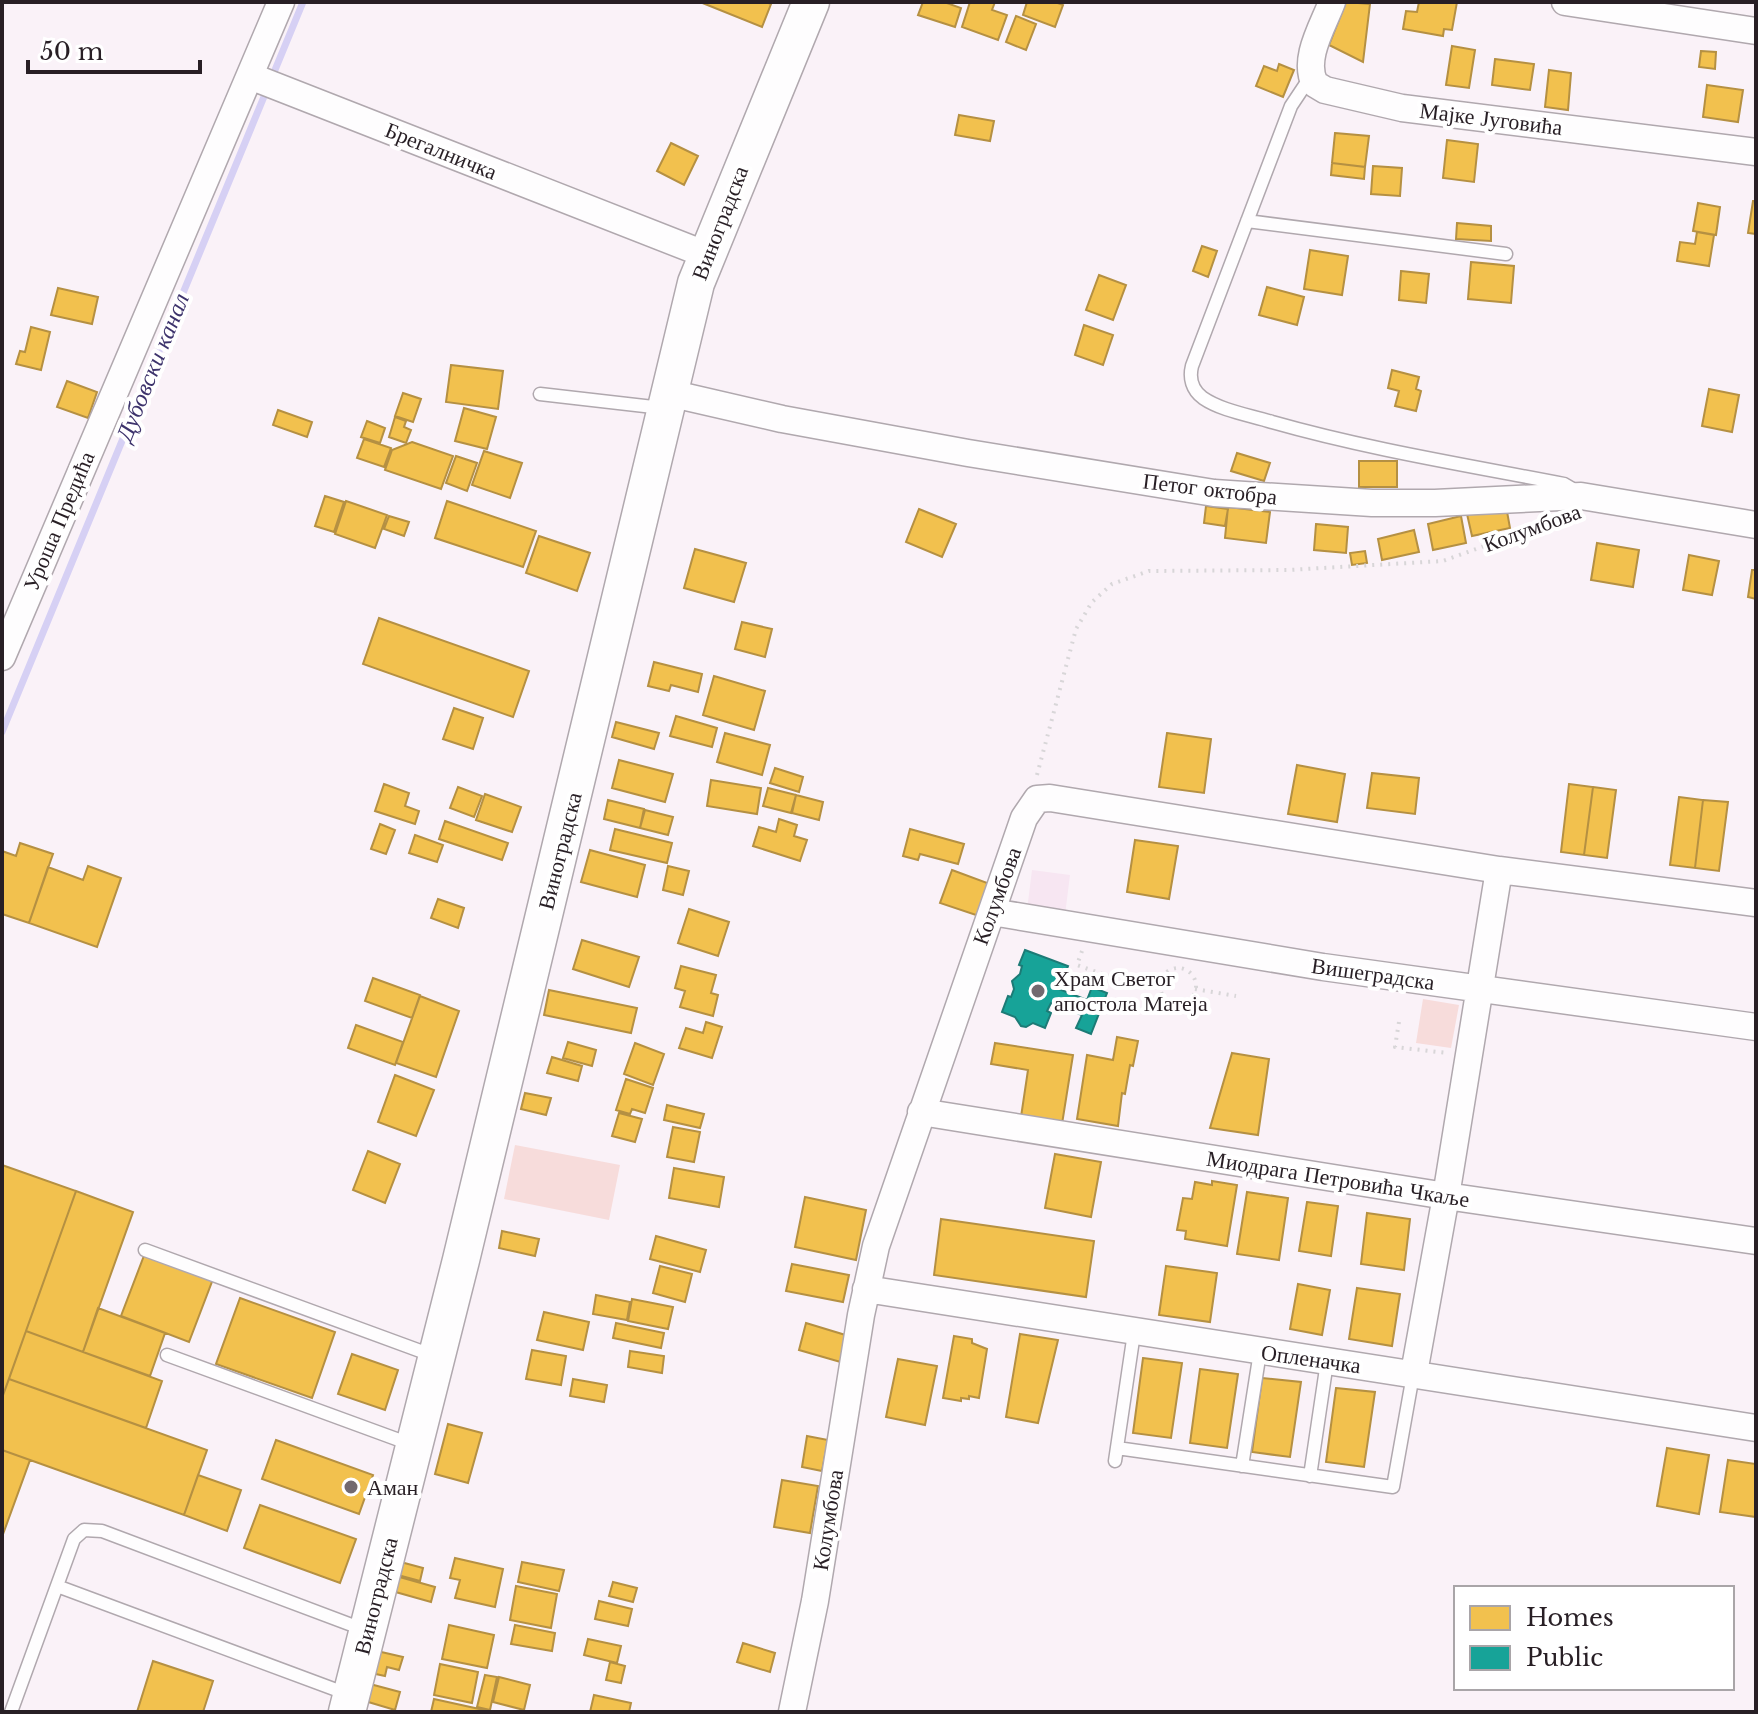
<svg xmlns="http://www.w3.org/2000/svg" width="1758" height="1714" font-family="'Libre Baskerville',serif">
<rect width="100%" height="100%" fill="#faf2f8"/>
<path fill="#f7e6f2" d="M1032,870L1070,875L1065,915L1027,910Z"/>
<path fill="#f7dcdb" d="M1423,999L1459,1005L1451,1048L1416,1043Z
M515,1145L620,1165L609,1220L504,1199Z"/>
<path fill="#f2c14e" stroke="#b59042" stroke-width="2" d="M700,2H766L771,4L762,27Z
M923,2H944L961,8L955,27L918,15Z
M970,2H995L992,10L1007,15L998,40L962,27Z
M1027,2H1055L1063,5L1055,27L1023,15Z
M1346,2L1370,4L1363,62L1329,45Z
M1419,2H1457L1452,30L1444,29L1443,36L1403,29L1406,11L1417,12Z
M1016,16L1036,24L1026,50L1006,42Z
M1452,46L1475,50L1469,88L1446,85Z
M1701,51L1716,52L1715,69L1699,67Z
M1495,59L1534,64L1530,90L1492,85Z
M1279,64L1294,70L1283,97L1256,86L1264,66L1277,71Z
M1549,70L1571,73L1568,110L1545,107Z
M1707,85L1743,90L1738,122L1703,117Z
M959,115L994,121L990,141L955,135Z
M1335,133L1369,136L1365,167L1332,163Z
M1447,140L1478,144L1474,182L1443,178Z
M671,143L698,156L684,185L657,171Z
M1332,163L1365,167L1364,179L1331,175Z
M1373,166L1402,168L1400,196L1371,194Z
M1753,201H1756V234L1748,233Z
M1698,203L1720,207L1716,235L1693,231Z
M1457,223L1491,226V241L1456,239Z
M1697,232L1714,235L1709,266L1677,261L1680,242L1695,244Z
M1202,246L1217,251L1208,277L1193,271Z
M1310,250L1348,256L1342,295L1304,289Z
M1471,262L1514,266L1511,303L1468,299Z
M1401,271L1429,274L1426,303L1399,300Z
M1099,275L1126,285L1113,320L1086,310Z
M1267,287L1304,297L1297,325L1259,315Z
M58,288L98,297L92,324L51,315Z
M1084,325L1113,335L1103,365L1075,355Z
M31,327L50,332L41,370L16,364L20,351L25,352Z
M451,365L503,371L498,409L446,402Z
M1392,370L1419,377L1416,389L1421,391L1416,411L1395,406L1399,391L1388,388Z
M67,381L97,392L88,418L57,407Z
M1709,389L1739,395L1732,432L1702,426Z
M403,393L421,399L413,422L395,416Z
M464,408L496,417L487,449L455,441Z
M278,410L312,422L307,437L273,425Z
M395,417L406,421L404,427L411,430L406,443L389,437Z
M367,421L385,428L380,443L361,437Z
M364,439L391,448L384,467L357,458Z
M412,442L453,456L441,489L385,470L392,450Z
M484,451L522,463L510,498L472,485Z
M1237,453L1270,463L1264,481L1231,471Z
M456,456L477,463L467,491L446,483Z
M1359,461H1397V487H1359Z
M325,496L344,502L334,532L315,526Z
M346,501L387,515L375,548L335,534Z
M447,501L536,531L523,567L435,538Z
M1206,506L1228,509L1225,526L1204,523Z
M1506,506L1510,528L1472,536L1467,514Z
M1228,507L1270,512L1266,543L1225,538Z
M919,509L956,524L942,557L906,542Z
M389,516L409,522L404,536L384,529Z
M1461,516L1466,543L1433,550L1428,524Z
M1316,524L1348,527L1346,553L1314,550Z
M1414,530L1419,552L1382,560L1378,539Z
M539,536L590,553L577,591L526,573Z
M1597,543L1639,550L1633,587L1591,580Z
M695,549L746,563L734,602L684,588Z
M1365,551L1367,563L1352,565L1350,553Z
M1689,555L1719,561L1712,595L1683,590Z
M1752,570H1756V599L1748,597Z
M379,618L529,671L513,717L363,664Z
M742,622L772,629L765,657L735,649Z
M654,662L702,674L698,692L671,685L669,691L648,686Z
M714,676L765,691L754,730L703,715Z
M454,708L483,718L473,749L443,739Z
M676,716L717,728L712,747L670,736Z
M616,722L659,733L654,749L612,737Z
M725,733L770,745L762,775L717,762Z
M1167,733L1211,739L1204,793L1159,787Z
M619,760L673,774L665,802L612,788Z
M1297,765L1345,774L1337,822L1288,814Z
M775,768L803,777L799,792L770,783Z
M1372,773L1419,778L1415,814L1367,808Z
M711,780L761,788L757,814L707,806Z
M384,784L409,793L405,806L419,811L415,824L375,811Z
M1569,784L1593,787L1584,855L1561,852Z
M458,787L482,796L474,817L450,808Z
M1593,787L1616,790L1607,858L1584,855Z
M768,788L796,795L791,813L763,806Z
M485,794L521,807L512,832L476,820Z
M796,795L823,802L819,820L792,813Z
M1679,797L1703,800L1695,868L1670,865Z
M608,800L644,809L640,828L604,819Z
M1703,800L1728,802L1719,871L1695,868Z
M645,810L673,817L668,835L640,828Z
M779,819L797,825L794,836L807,840L800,861L753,846L759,827L776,832Z
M445,821L508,843L502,860L439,839Z
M380,824L395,830L386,854L371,849Z
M615,829L672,843L667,863L610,850Z
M910,829L964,844L958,864L920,854L918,860L903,856Z
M415,835L443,845L437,862L409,853Z
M1135,840L1178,846L1169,899L1127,892Z
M20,843L53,854L29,923L2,914V851L16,856Z
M590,850L645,865L637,897L581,882Z
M88,866L121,878L97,947L29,923L48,867L83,880Z
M668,866L689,871L683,895L663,890Z
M952,870L990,884L979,916L940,903Z
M438,899L464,908L458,928L431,918Z
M689,909L729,922L718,956L678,943Z
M582,940L639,957L629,987L573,969Z
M681,966L716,975L711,993L718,995L713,1016L680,1007L685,991L675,988Z
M373,978L420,995L412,1018L365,1001Z
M549,990L637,1008L631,1033L544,1015Z
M420,996L459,1011L436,1077L396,1063Z
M706,1022L722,1027L712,1058L679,1048L686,1028L703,1033Z
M356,1025L403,1042L395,1065L348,1048Z
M1117,1037L1138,1041L1133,1066L1130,1065L1125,1094L1122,1093L1118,1126L1077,1119L1087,1055L1113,1060Z
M568,1042L596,1050L592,1066L563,1058Z
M635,1043L664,1054L653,1085L624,1074Z
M995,1043L1073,1055L1062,1124L1021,1117L1028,1070L991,1064Z
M1232,1053L1269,1059L1258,1135L1210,1128Z
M552,1057L582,1066L578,1081L547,1073Z
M395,1075L434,1090L416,1136L378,1122Z
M626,1079L653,1088L645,1113L632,1109L630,1114L616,1110Z
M525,1093L551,1098L546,1115L521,1109Z
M667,1105L704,1114L700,1128L664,1120Z
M619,1113L642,1119L635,1142L612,1136Z
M673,1127L700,1132L694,1162L667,1157Z
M368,1151L400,1164L385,1203L353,1190Z
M1055,1154L1101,1162L1091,1217L1045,1208Z
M2,1165L76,1191L2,1398Z
M674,1168L724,1177L719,1207L669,1198Z
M1212,1181L1237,1185L1227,1246L1185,1239L1186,1231L1177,1230L1183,1198L1192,1199L1195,1182L1212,1185Z
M76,1191L133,1212L83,1352L26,1331Z
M1247,1192L1288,1198L1279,1260L1237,1254Z
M805,1197L866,1210L856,1260L795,1247Z
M1307,1202L1338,1206L1331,1256L1299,1251Z
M1367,1213L1410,1219L1404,1270L1361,1264Z
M941,1219L1094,1241L1086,1297L934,1275Z
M502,1231L539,1239L535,1256L499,1248Z
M656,1236L706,1250L700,1272L650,1259Z
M145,1253L213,1279L189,1342L121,1316Z
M792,1264L849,1275L843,1302L786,1291Z
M660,1266L692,1274L685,1302L653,1293Z
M1166,1266L1217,1273L1210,1322L1159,1315Z
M1298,1284L1330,1290L1322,1335L1290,1329Z
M1357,1288L1400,1294L1392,1346L1349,1339Z
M596,1295L630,1302L627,1320L593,1314Z
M240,1298L335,1332L312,1398L216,1364Z
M632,1299L673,1307L668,1329L628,1321Z
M98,1308L165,1333L150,1376L83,1352Z
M544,1312L589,1322L583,1350L537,1340Z
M616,1323L664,1333L661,1348L613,1338Z
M806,1323L852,1337L844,1363L799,1350Z
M26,1331L162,1381L146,1428L9,1379Z
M1020,1334L1058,1340L1038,1423L1006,1417Z
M954,1336L972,1339V1343L987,1349L979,1398L969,1396V1399L961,1398V1401L943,1398Z
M532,1350L566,1356L561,1385L526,1379Z
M630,1351L664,1356L662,1373L628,1367Z
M352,1354L398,1370L385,1410L338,1394Z
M1143,1358L1182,1363L1171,1438L1133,1433Z
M898,1359L937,1366L925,1425L886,1417Z
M1200,1369L1238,1374L1227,1448L1190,1443Z
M1262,1378L1301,1382L1290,1457L1252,1452Z
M9,1379L207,1450L184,1515L2,1450V1398Z
M573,1379L607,1385L604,1402L570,1396Z
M1336,1388L1375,1392L1364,1467L1326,1462Z
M448,1424L482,1433L468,1483L435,1474Z
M807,1436L828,1440L822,1471L802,1467Z
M276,1440L373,1475L359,1514L262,1479Z
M1667,1448L1709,1455L1699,1514L1657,1506Z
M2,1450L30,1460L2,1537Z
M1728,1460L1756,1464V1517L1720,1512Z
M198,1475L241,1490L227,1531L184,1515Z
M782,1480L818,1486L810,1533L774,1527Z
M260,1505L356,1539L340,1583L244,1548Z
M455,1558L503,1569L495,1607L455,1598L460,1580L450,1578Z
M397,1561L423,1568L420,1581L394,1574Z
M522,1562L564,1570L559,1591L518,1582Z
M396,1576L435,1587L431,1602L392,1591Z
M613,1582L637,1588L633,1602L609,1596Z
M516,1586L557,1594L551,1628L510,1620Z
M599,1601L632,1609L628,1626L595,1619Z
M449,1625L494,1635L487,1668L442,1659Z
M515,1625L555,1633L552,1651L511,1644Z
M588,1639L621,1646L617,1663L584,1655Z
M743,1643L775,1653L770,1672L737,1662Z
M377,1651L403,1657L399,1670L387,1667L385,1676L371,1673Z
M153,1661L213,1681L203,1712H137Z
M610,1662L625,1666L621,1683L606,1680Z
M440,1664L478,1672L472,1703L434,1695Z
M485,1675L497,1677L490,1710L477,1707Z
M499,1677L530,1685L524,1710L493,1702Z
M370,1684L400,1692L395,1710L365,1701Z
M594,1695L631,1703L629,1712H590Z
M434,1699L493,1712H431Z"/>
<path fill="#17a398" stroke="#1c7b76" stroke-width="2" d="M1025,950L1068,966L1062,982L1059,980L1056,988L1087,1000L1092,987L1107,993L1091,1034L1076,1028L1082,1015L1051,1003L1047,1011L1051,1013L1045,1028L1033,1023L1026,1027L1021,1026L1015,1017L1002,1012L1008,996L1011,997L1014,989L1012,981L1020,974L1022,966L1019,965Z"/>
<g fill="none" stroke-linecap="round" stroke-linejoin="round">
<path stroke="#d6d0f4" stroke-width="7" d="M2,732L303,2"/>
<g stroke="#b0a8ae" stroke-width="15">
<path id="lane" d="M1311,76L1291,106L1192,366C1189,378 1192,390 1203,398C1222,411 1250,415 1272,422C1367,449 1466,465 1564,484L1576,491
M1247,221L1506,254
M540,394L662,408
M145,1250L434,1356
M167,1355L410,1444
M1117,1448L1393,1487L1413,1375
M1115,1461L1134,1333
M1242,1466L1260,1352
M1310,1476L1327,1362
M57,1586L350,1695
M11,1712L74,1539L84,1530L102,1531L365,1630"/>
</g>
<g stroke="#b0a8ae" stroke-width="29">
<path id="street" d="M1332,2C1323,26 1302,59 1315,84L1325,90L1402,108L1756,152
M1565,2L1756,31
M250,76L707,255
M669,393L782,419L968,453L1214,493L1372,503H1435L1581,496L1756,525
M2,657L281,2
M992,912L1323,967L1756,1027
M921,1112L1446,1196L1756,1241
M866,1289C1162,1338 1459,1381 1756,1428
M1414,1373L1446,1196L1499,870
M792,1712L815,1601L861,1315L876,1246L1024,818L1037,799L1050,798L1499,870L1756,903"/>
</g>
<g stroke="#b0a8ae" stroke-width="39">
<path id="secondary" d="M347,1712L461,1260L696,283L811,2"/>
</g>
<path stroke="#d8d6d8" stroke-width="4" stroke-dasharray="2 6" stroke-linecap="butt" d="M1037,775L1076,629L1092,602L1112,584L1149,571L1288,570L1443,561L1545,524
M1082,951L1077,965L1105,975L1160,984
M1160 986a18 18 0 1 1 36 0a18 18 0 1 1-36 0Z
M1195,989L1236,996
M1399,1022L1395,1047L1447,1053"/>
<use href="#lane" stroke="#fefdfe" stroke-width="12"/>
<use href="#street" stroke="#fefdfe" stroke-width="26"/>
<use href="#secondary" stroke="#fefdfe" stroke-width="36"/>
</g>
<g fill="#72696f" stroke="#fff" stroke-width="3">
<circle cx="1038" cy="991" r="8"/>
<circle cx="351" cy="1487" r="8"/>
</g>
<g text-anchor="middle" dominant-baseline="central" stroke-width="8" stroke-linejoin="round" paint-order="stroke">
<g font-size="22" fill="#281f25" stroke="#fff">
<text transform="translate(1491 119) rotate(7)">Мајке Југовића</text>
<text transform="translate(441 151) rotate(22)">Брегалничка</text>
<text transform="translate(720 223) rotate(-69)">Виноградска</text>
<text transform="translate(1210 489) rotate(7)">Петог октобра</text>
<text transform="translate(59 521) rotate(-67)">Уроша Предића</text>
<text transform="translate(1532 528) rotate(-20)">Колумбова</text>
<text transform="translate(560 851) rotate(-76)">Виноградска</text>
<text transform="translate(997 896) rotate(-70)">Колумбова</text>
<text transform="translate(1373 974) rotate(8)">Вишеградска</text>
<text transform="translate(1338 1179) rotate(9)">Миодрага Петровића Чкаље</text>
<text transform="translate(1311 1359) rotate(8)">Опленачка</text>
<text transform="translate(828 1520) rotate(-81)">Колумбова</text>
<text transform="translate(376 1596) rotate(-76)">Виноградска</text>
</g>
<g font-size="22" fill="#281f25" stroke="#fff" text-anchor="start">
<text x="1054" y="978">Храм Светог<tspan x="1054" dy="25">апостола Матеја</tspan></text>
<text x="367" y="1487">Аман</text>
</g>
<g font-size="24" font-style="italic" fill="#3d336c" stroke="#fff">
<text transform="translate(152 367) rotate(-68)">Дубовски канал</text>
</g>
</g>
<rect width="1758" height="1714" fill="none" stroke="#281f25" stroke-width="8"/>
<rect x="1454" y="1586" width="280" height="104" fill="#ffffff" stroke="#a9a5a8" stroke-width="2"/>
<rect x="1470" y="1606" width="40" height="24" fill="#f2c14e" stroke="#a9a5a8" stroke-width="2"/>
<text x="1526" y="1626" font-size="24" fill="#281f25">Homes</text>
<rect x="1470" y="1646" width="40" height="24" fill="#17a398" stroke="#a9a5a8" stroke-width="2"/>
<text x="1526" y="1666" font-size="24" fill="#281f25">Public</text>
<path d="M28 60v12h172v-12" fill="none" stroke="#281f25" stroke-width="4"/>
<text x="40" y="60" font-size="24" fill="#281f25" stroke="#ffffff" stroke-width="6" paint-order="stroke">50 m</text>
</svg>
